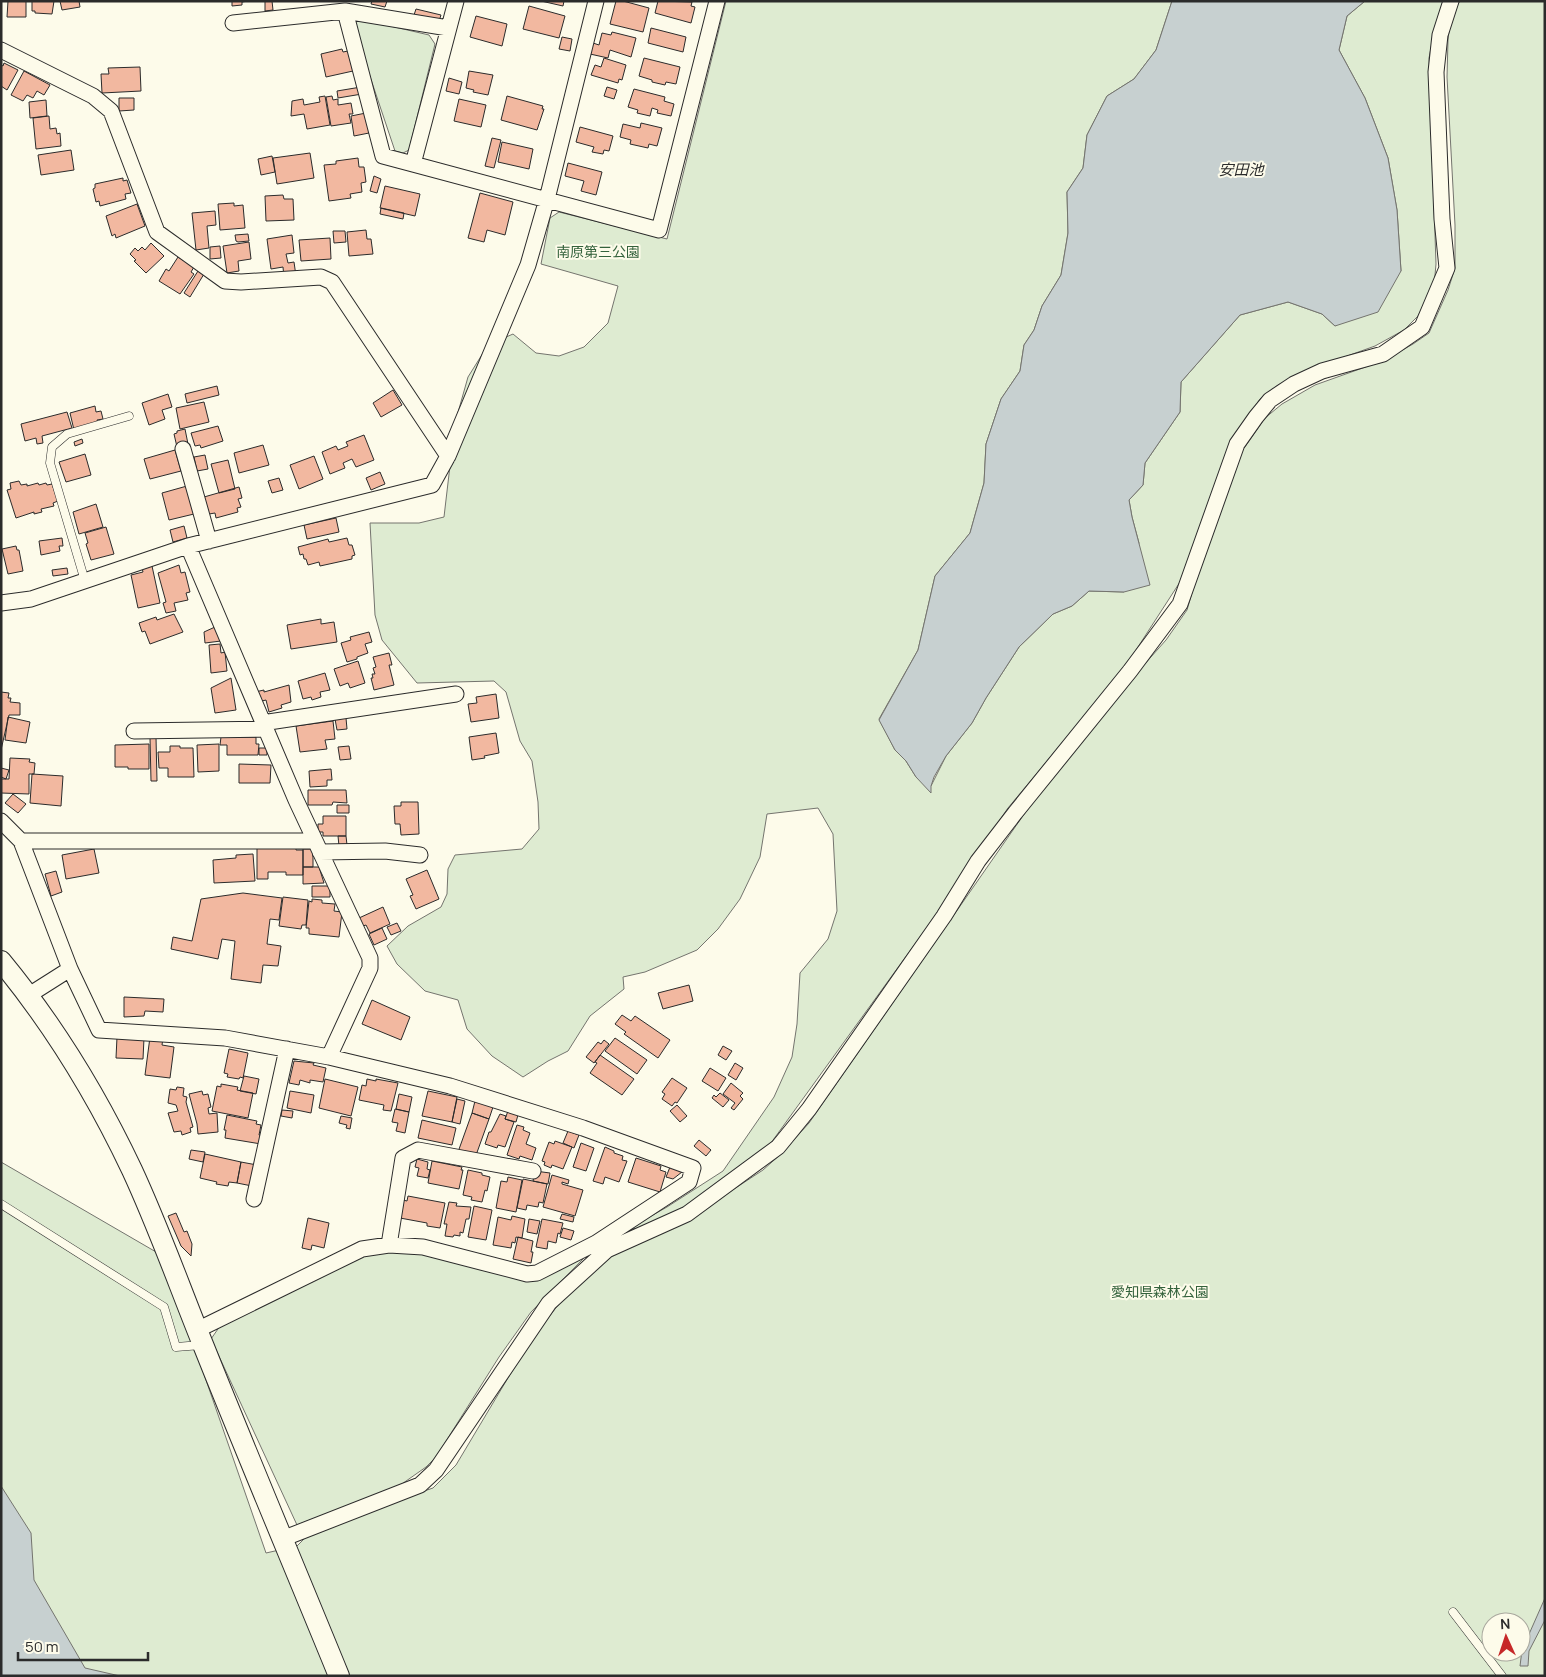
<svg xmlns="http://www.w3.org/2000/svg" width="1546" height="1677" font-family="Manrope,'Noto Sans JP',sans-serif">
<rect width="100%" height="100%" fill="#fdfbea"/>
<path fill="#deebd1" stroke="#74746e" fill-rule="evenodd" d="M726,1H1172L1156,50L1134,79L1107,96L1087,135L1083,168L1067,192L1068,233L1061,275L1042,306L1034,330L1024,345L1020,371L1001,399L986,444L984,483L970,533L935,576L918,650L879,719L895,750L906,761L916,777L931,786L946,756L972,723L986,698L1019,647L1053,614L1072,606L1089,591L1124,592L1139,543L1132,517L1129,500L1143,485L1145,463L1180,412L1181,382L1240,315L1288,302L1322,314L1335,326L1401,271L1397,210L1388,158L1365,98L1339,50L1347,16L1365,1H1443L1435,28L1429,58L1436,264L1434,286L1418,316L1404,330L1375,346L1314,368L1278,385L1260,399L1231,442L1180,582L1125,667L1008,808L928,926L768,1147L695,1202L641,1228L628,1229L667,1207L723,1171L774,1097L792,1057L797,1024L800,973L828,939L837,911L833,834L818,808L767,814L760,857L740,899L718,929L697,950L645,972L623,977L624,989L590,1016L568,1051L548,1061L523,1077L492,1056L467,1029L458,1000L425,991L397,964L387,946L408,926L441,907L447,894L448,869L455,855L522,849L539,829L538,802L532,761L520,741L506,692L494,681L417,683L382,640L375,615L370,523H419L444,517L455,423L468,377L488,345L513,334L536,353L559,356L584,347L608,323L618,286L541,264L550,218L559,212L667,239Z
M1460,1H1545V1676H1V1162L163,1256L266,1553L297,1546L308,1535L346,1518L433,1488L456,1465L530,1341L559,1304L611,1253L632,1243L663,1233L685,1221L763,1170L782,1153L809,1123L1020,820L1080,737L1166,640L1187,610L1198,572L1242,451L1265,418L1282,404L1315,385L1385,360L1413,344L1429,333L1448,290L1455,268V225L1447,77L1448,40L1450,23L1455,8ZM1491,1622H1521V1652H1491Z
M356,18L429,35L435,44L409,150L403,153L395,151L351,20Z
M399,1249L530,1279L583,1255V1259L531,1312L499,1357L436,1457L426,1467L399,1486L297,1525L211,1339L220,1326L343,1261L378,1251Z"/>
<path fill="#c7d0d0" stroke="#74746e" d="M1172,1H1365L1347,16L1339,50L1365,98L1388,158L1397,210L1401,271L1378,312L1335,326L1322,314L1288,302L1240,315L1181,382L1180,412L1145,463L1143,485L1129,500L1132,517L1150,585L1124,592L1089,591L1072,606L1053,614L1019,647L986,698L972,723L946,756L934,777L931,786V793L916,777L906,761L895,750L879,720L918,650L935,576L970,533L984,483L986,444L1001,399L1020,371L1024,345L1034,330L1042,306L1061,275L1068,233L1067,192L1083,168L1087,135L1107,96L1134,79L1156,50Z
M1,1486L31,1533L34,1580L85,1668L120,1676H1Z
M1545,1598V1620L1529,1651L1528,1666H1520L1522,1650Z"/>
<path fill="#f2b8a0" stroke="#2b2b2b" d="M8,1H26V17H7Z
M32,1H54L52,14L35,13V11H32Z
M60,1H79L80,7L62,10Z
M232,1H248L242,2V5L232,6Z
M265,1H272L273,10L265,11Z
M372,1H387L385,7L371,4Z
M541,1H564L563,6Z
M616,1H623L649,8L643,32L610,24Z
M658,1L692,2L691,6L695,7L691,23L655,13Z
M529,6L565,16L559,38L523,29Z
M416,9L441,15L438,24L413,18Z
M476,16L507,24L502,46L470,37Z
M651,28L686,37L683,52L648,43Z
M612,32L636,38L631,57L610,50L608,58L590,54L593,43L599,45L602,33L611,35Z
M562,37L572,39L570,51L559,49Z
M342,49L343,52L348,51L353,71L326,77L321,54Z
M604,58L626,65L622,80L619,79L618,83L591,75L595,65L601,67Z
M644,58L680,67L676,84L666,82L665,85L652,82V80L639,76Z
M4,63L18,70L7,90L1,86V65L3,66Z
M140,67L141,91L102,93L101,74H109L108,68Z
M24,71L50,85L44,95L37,91L33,98L27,95L23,101L11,95Z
M469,71L493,75L488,95L473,92L474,90L466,88Z
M449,78L462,82L459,94L446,91Z
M361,87L362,94L338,98L337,91Z
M607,87L617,90L614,99L604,96Z
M634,89L665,97L664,101L674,104L671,116L657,113L658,110L652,108L650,116L637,113L638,110L628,107Z
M325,96L330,125L307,129L304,114L291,116L292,101L303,99L304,105L320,102L319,97Z
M332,96L333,100L338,99V105L351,103L353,114H349L351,123L331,126L326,97Z
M507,96L543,106L542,109H544L537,130L501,120Z
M119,98H134V110L119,111Z
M459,99L486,105L481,127L454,121Z
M46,100L47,116L30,118L29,102Z
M366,113L369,133L354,136L351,116Z
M49,116L50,129L56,128L57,134L60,133L61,146L36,149L33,118Z
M641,123L662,128L657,146L649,144L648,148L630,144L631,140L620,137L623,124L640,128Z
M580,127L613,136L609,151L604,150L603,154L592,152L594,147L576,142Z
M492,138L501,140L494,168L485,166Z
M502,142L533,149L529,169L498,162Z
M71,150L74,170L41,175L38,155Z
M310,153L314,178L277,184L273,158Z
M272,156L275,172L261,175L258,159Z
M358,158L359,167H364L366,182L361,183L362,192L350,194L351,198L329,201L324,165L336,164V161Z
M568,163L602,172L596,195L581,191L584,181L565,176Z
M374,176L381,179L377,193L370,191Z
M123,178V181L127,180L131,193L125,194L126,199L100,206L99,201L96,202L93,189L95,188V184Z
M385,186L420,194L415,216L380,208Z
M480,193L513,202L505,235L487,230L484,242L468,238Z
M283,195L284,199H293L294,220L266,221L265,196Z
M234,203V206L243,205L245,228L220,230L218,204Z
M137,204L145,226L116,238L115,234L112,236L106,216Z
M381,208L404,213L403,219L380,214Z
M215,211L216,225L207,226L209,248L196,250L192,213Z
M366,230L367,239H371L373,254L349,256L347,232Z
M333,231H345L346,242L334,243Z
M248,234L249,241L238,242L236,241L235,235Z
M292,235L294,253L286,254L288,263L294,262L296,276L284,278L283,267L271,269L267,239Z
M330,238L331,259L301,261L299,240Z
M249,242L251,259L238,261L239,271L227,273L223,246Z
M151,243L164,256L146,273L134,261L136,260L130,254L135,248L138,251L142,247L145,250Z
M220,246L221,258L210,259V247Z
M178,257L194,267L191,272L194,274L180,294L159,281L166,269L169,271Z
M198,271L204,274L190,297L184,293Z
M217,386L219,395L187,403L185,394Z
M393,390L402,405L381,417L373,403Z
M168,394L172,407L162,410L165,419L149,425L142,403Z
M204,402L209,422L180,429L176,408Z
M95,406L96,412L101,411L103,419L97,420L98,424L74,430L70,413Z
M67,412L72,428L42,436L43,443L37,444L36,438L25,441L21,424Z
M218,426L223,441L201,448L200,445L195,446L191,433Z
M185,429L188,444L177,447L174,434L177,433V431Z
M364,435L374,460L356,467L352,459L343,463L345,468L330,474L322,452L336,446L338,450L348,446L346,442Z
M82,439L83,443L75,446L74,442Z
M263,445L269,465L239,473L234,453Z
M175,450L181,471L150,479L144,459Z
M85,454L91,475L66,482L59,462Z
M205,455L208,469L197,471L194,457Z
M314,456L323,479L299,489L290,465Z
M228,460L235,489L219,493L211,464Z
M380,472L385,484L371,490L366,478Z
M279,478L283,490L272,493L268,481Z
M19,481L21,485L27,484V486L38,483L39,485L46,483L47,485L52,484L58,501L53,503L54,506L41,509L42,512L34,514V512L16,518L7,490L11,489L10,483Z
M187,486L194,514L169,520L162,493Z
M239,487L242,498L238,499L241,507L237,508L238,512L216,518L215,513L209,514L204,497Z
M96,504L103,527L79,534L73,512Z
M336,518L339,532L307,539L304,525Z
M184,526L187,538L173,542L170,530Z
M106,527L114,554L91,560L86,544L88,543L85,533Z
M62,538L63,546H59L60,551L41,555L39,541Z
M347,538L349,545H352L355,555L352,556V559L320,566L319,562L308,565L306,559H304L303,554L300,555L298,547L328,539L329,542Z
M16,546L17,550H19L23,571L8,574L2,549Z
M179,565L181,573L185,572L190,592L186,593L188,600L174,603L176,611L166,613L163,603L166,602L158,573Z
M152,566L160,603L138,608L131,575L143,572L142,568Z
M67,568L68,574L53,576L52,570Z
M174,614L183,632L150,644L145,631L142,632L139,623L156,617L157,620Z
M321,619V624L334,622L337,642L291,649L287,625Z
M215,627L221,641L205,643L204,632Z
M369,632L372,642L365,644L368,653L357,657V659L347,662L341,643L351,640L350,637Z
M220,644L221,653L225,652L227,671L211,673L209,645Z
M389,653L392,665H389L394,685L374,690L371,678H373L372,674H375L373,668L376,667L373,657Z
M358,661L365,683L350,688L348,683L340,686L334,669Z
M325,673L330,690L320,692L321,697L312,700L311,697L303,699L298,681Z
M231,678L236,710L215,713L211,688Z
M289,685L291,702L281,705L282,708L269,712L266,700L258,702L255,692L264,690V692Z
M1,692L9,693L8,698H11L10,702L20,703V715H9L1,750Z
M496,694L499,718L471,722L468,704L477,703L476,697Z
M8,717L30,722L26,743L5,740Z
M346,718L347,729L337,730L335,719Z
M333,721L335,739L325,740L327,749L300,752L296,726Z
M496,733L499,753L484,756L485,758L472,760L469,737Z
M156,737L157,781H151L150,738Z
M221,737H256V744H259L258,755H227V745H220Z
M149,744V769H128V767H115V745Z
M219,744V771L198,772L197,745Z
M170,746H180V748H193L194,777H168V768H159L158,752H170Z
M349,746L351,759L340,760L338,747Z
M259,748H267V755H259Z
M10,758L30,759L29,762L35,763L34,774H29V794L1,793V779H9Z
M239,764L271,765L270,783H239Z
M1,768L9,770L6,779L1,777Z
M331,769L332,780H327V786L310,787L309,771Z
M32,774L63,776L61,806L30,803Z
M308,790H346L347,803L333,802L332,805H308Z
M13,794L26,804L18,813L5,803Z
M401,802H418L419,834L401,835L400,824H395L394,806H401Z
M337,805H349V813H337Z
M323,816H346V836H323V832H318V824H323Z
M338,836H346L347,845L339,846Z
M257,848H296V850H303V875H286V872H268V879H257Z
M94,849L99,873L66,879L62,855Z
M303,849H313V867H303Z
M253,854L255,881L214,883L213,860L236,858V855Z
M303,867H319L324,883L303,884Z
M427,870L439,899L416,909L410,896L413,895L406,879Z
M56,871L62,892L51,896L45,874Z
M312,886H330V897H312Z
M243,893L282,898L279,920L270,919L267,944L281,946L278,966L263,965L261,983L231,979L235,941L222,939L218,959L171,949L173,937L192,941L201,899Z
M283,897L308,900L306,925H302L301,929L279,926Z
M312,899L322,900V903L335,904L334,911L342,912L339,937L309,934V928H306L309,901L312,902Z
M383,907L390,924L370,933L366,925L363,926L359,918Z
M397,923L401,931L391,935L387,927Z
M382,928L387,939L374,945L369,934Z
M689,985L693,1001L663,1009L658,993Z
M124,997L164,999L163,1012L145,1011L144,1016L124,1017Z
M372,1000L410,1017L401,1040L362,1024Z
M622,1015L631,1021L635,1016L670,1040L658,1058L624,1034L626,1032L615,1024Z
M117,1037L144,1038L143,1059L116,1058Z
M150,1037L163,1038L162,1045L174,1047L170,1078L145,1075Z
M615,1038L647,1060L637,1074L605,1051Z
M604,1040L609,1044L594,1063L586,1057L598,1042L601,1044Z
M723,1046L732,1051L726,1060L718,1055Z
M229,1049L248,1053L243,1078L240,1077L239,1079L227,1077L228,1074L224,1073Z
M600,1055L634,1079L622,1095L590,1073L597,1063L595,1062Z
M294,1061L314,1063L313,1065L326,1068L323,1082L310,1080V1083L300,1080L299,1085L289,1083Z
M735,1063L743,1068L736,1080L728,1075Z
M710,1068L726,1078L718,1091L702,1081Z
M244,1076L259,1079L256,1094L240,1091Z
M672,1078L687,1088L677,1103L675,1102L672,1106L662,1099L665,1094L662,1092Z
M325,1079L358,1087L351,1116L319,1108Z
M367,1079L376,1081V1079L398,1083L391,1111L383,1110L384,1105L359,1100L362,1085L366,1086Z
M731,1083L743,1093L740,1096L743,1099L734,1110L731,1108L735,1103L723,1094Z
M221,1084L238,1087L237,1090L253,1093L248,1118L212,1111L217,1086L221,1087Z
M177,1087L184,1088L183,1096L187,1097L186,1102L193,1127L190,1128L191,1132L182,1135L181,1131L174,1132L168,1113L178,1111L176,1105L168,1103L170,1089L176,1090Z
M202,1091L203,1095L208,1094L211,1107L208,1108L209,1114L217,1113L218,1132L198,1134L197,1124L189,1094Z
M290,1091L314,1095L311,1113L287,1108Z
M428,1091L457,1097L452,1122L422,1116Z
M720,1093L729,1100L723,1107L712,1098L714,1095L716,1097Z
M399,1094L412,1097L409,1112L396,1109Z
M457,1099L465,1101L460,1124L452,1122Z
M475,1101L493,1107L489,1119L472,1113Z
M677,1105L687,1116L680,1122L670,1111Z
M395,1109L409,1112L405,1133L396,1131L398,1123L392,1122Z
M282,1110L293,1111L292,1118L281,1116Z
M508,1111L518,1115L516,1122L505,1119Z
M472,1113L489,1119L475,1158L458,1152Z
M500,1114L506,1116L505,1119L514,1122L505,1147L498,1145L497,1148L485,1144L489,1132H491Z
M227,1115L257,1121L256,1124L261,1125L259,1135L262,1136L261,1144L225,1138L226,1130H224Z
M341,1116L352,1118L350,1129L346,1128L347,1125L339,1123Z
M422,1120L456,1128L452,1145L418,1138Z
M517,1125L524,1127L523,1130L530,1133L526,1144L536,1148L532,1160L520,1156L519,1159L507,1155Z
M568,1131L579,1135L574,1148L563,1143Z
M699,1140L711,1150L706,1156L694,1146Z
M555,1141L572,1147L563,1169L552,1165L551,1168L544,1165L545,1162L542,1161L549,1142L554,1144Z
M581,1143L594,1148L586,1171L573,1167Z
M605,1147L614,1151V1153L623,1156L622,1160L627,1161L619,1182L605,1177L603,1184L593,1181Z
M191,1150L205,1152L203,1162L189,1159Z
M205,1154L241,1162L237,1183L229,1182L228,1186L216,1184L217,1182L200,1178Z
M636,1158L661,1166L660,1170L666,1172L660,1192L628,1182Z
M417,1159L428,1162L427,1169L430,1170L428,1178L417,1176L419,1168L415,1167Z
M432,1161L462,1167L461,1170H463L459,1189L428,1183Z
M241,1162L257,1165L252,1186L237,1183Z
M670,1167L682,1172L673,1179L666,1177Z
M468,1170L482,1173V1175L490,1177L487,1191L485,1190L482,1202L471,1200L472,1197L463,1195Z
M535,1171L550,1173L548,1184L533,1181Z
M552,1175L569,1180L568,1184L562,1182V1184L583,1190L575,1216L543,1207Z
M508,1177L522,1180L516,1212L496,1208L501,1181L507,1182Z
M523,1179L547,1184L543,1203L539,1202L538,1207L527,1205L526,1210L517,1208Z
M408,1196L445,1203L440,1228L427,1226V1223L400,1218L403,1200L407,1201Z
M449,1202L457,1203L456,1206L471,1207L469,1219H466L463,1233L460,1232V1236L454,1235L453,1237L445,1236L447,1224H444Z
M474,1206L492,1210L486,1240L468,1237Z
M176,1213L184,1232L187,1231L192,1244L191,1256L181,1246L168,1216Z
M562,1214L574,1217L573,1222L560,1219Z
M512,1216L525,1219L522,1238L516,1237L515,1243L512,1242L511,1248L493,1245L498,1217L511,1220Z
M308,1218L329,1223L324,1248L312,1245L311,1250L302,1248Z
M529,1219L540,1221L537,1234L527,1232Z
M542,1219L563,1223L560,1234L558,1233L556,1243L548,1241L547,1249L536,1247Z
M563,1228L574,1231L571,1240L560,1237Z
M518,1237L533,1241L531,1252H533L531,1263L513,1259Z"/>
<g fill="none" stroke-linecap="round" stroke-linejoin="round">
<g stroke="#2b2b2b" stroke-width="9">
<path id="service" d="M85,581L50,463L52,447L67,434L129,416
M1,1204L164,1307L176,1347L201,1345
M1453,1612L1502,1676"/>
</g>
<g stroke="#2b2b2b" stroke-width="17">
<path id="minor" d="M456,1L413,164L659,230L717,1
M345,11L383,156L413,164
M233,23L345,11L448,28
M1,50L93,96L111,111L157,232L225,281L241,282L321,277L332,282L448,456
M183,449L209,541
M188,546L296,800L370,958V968L329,1057
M1,603L31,599L188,546L432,485L448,456L528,265L547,199L596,1
M262,723L456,694
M134,731L265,729
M1,821L21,841L70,969L29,995
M21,841H315
M320,852L385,851L420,855
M70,969L99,1030L225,1038L329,1057L450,1086L583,1128L693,1168L689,1182L596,1243L537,1273L527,1274L423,1247L389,1245L362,1249L197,1330
M254,1199L287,1049
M389,1245L403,1158L418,1150L533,1171
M282,1539L420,1485L436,1470L549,1303L607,1250L687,1214L778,1147L809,1109L944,916L978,861L1015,813L1130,671L1180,604L1237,444L1256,417L1270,400L1294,384L1322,371L1383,354L1422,327L1447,268L1442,219L1436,72L1440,35L1451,1"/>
</g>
<g stroke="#2b2b2b" stroke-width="22">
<path id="tertiary" d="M1,961C53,1024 97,1096 132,1170C159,1228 180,1288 204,1347C248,1457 294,1566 339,1676"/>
</g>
<use href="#service" stroke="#fdfbea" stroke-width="8"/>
<use href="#minor" stroke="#fdfbea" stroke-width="15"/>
<use href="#tertiary" stroke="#fdfbea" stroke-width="20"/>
</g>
<g text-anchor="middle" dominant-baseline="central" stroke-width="4" stroke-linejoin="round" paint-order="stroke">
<g font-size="14" fill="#34623c" stroke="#fdfbea">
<text x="598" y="251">南原第三公園</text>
<text x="1160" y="1291">愛知県森林公園</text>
</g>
<g font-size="15" font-style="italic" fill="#2b2b2b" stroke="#fdfbea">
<text x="1241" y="169">安田池</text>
</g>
</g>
<rect width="1546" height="1677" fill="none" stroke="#2b2b2b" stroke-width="5"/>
<g transform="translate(1506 1637) rotate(357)"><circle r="24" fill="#fdfbea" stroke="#a9a89e"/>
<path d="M0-4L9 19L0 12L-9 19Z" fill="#c62828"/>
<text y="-8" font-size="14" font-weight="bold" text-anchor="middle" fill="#2b2b2b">N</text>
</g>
<path d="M18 1652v8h130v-8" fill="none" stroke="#2b2b2b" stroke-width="2.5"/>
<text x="25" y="1652" font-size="15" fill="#2b2b2b" stroke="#fdfbea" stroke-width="4" paint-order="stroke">50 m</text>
</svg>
